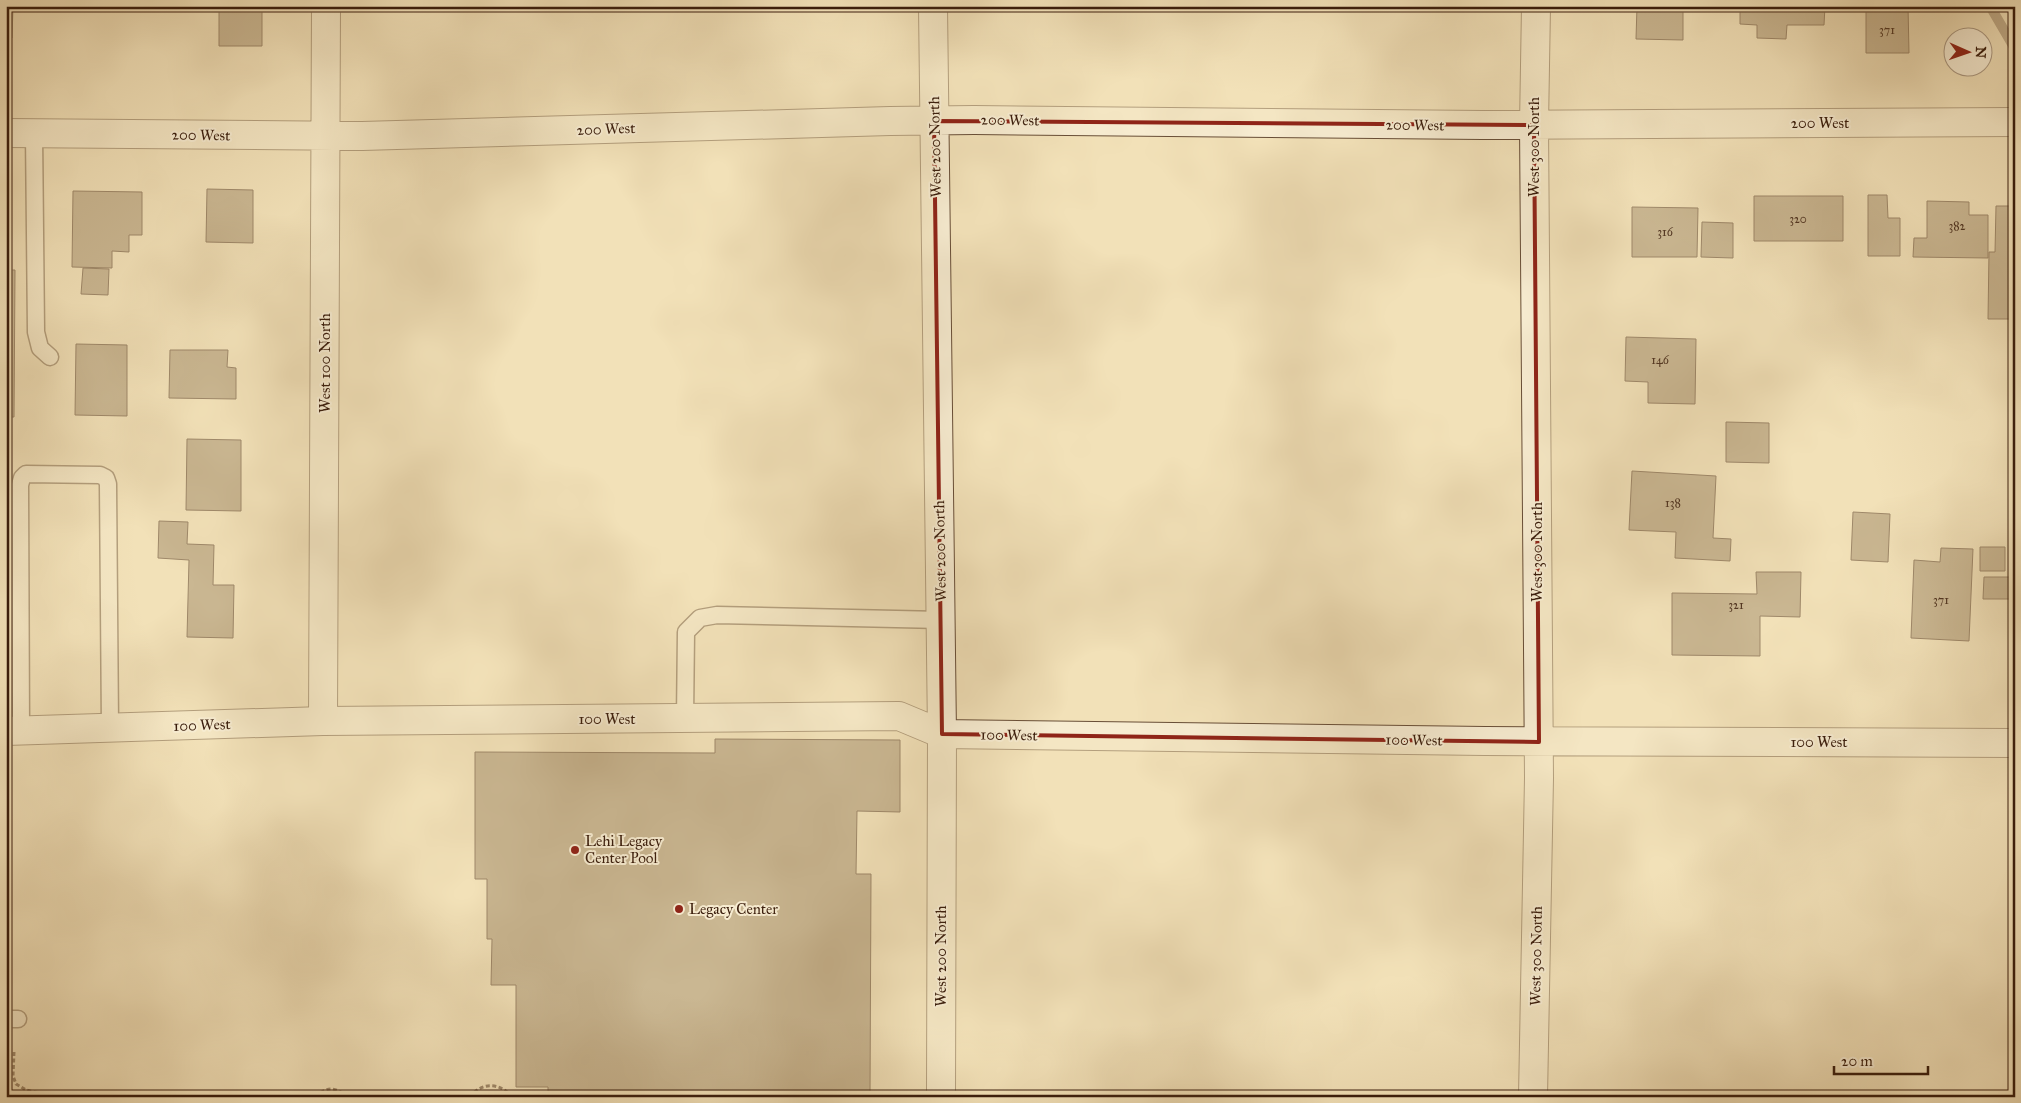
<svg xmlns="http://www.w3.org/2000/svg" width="2021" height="1103" font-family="'IM FELL Great Primer',serif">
<rect width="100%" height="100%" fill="#f2e1b8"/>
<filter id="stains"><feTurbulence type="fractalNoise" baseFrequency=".004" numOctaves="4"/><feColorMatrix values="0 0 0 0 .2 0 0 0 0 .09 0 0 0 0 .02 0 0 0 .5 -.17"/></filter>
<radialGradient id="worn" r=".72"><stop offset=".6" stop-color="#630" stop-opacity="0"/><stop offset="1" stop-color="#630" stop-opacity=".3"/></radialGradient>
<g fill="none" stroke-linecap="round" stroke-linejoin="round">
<path stroke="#836a50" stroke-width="10" d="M1990,6L2015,49"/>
</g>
<path fill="#9a8365" stroke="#3a1d0c" d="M6,6H13L12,38H6Z
M219,6H262V46H219Z
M1637,6H1691L1683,7V40L1636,39Z
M1740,6H1825L1824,25H1787L1786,39L1757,38V25L1740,24Z
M1866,6H1908L1909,53H1866Z
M207,189L253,190V243L206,242Z
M73,191L142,192V235H129V252L112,251V268L72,267Z
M1868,195H1887L1888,218H1900V256H1868Z
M1754,196H1843V241H1754Z
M1927,201L1969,202V215H1988V258L1913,257L1914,238H1927Z
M1996,206H2015V319H1988L1989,252H1995Z
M1632,207L1698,208L1697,257H1632Z
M1702,222L1733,223V258L1701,257Z
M83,268L109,269L108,295L81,294Z
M6,270H15L14,417H6Z
M1626,337L1696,339L1695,404L1648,403V382L1625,381Z
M76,344L127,345V416L75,415Z
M170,350H228L227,367L236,368V399L169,398Z
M1726,422L1769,423V463L1726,462Z
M187,439L241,440V511L186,510Z
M1632,471L1716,476L1713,538L1731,539L1730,561L1675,558L1676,532L1629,530Z
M1853,512L1890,514L1888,562L1851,560Z
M159,521L188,522L187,544L214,545L213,585H234L233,638L187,637L189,560L158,558Z
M1980,547H2005V571H1980Z
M1941,548L1973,549L1969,641L1911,638L1914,560L1940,562Z
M1756,572H1801L1800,617L1760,616V656L1672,655V593L1757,594Z
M1984,577H2013V599H1983Z
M715,739L900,740V812L857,811L856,874H871L870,1097H548V1087H516V985H491L492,939H487V879H475V752L715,753Z"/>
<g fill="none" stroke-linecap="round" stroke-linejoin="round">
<g stroke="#684e37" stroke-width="19">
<path id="lane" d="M34,133L36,332L40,348L50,357
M685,718L686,632L700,618L717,615L941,620
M21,730L20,485L22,478L26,474L100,475L106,478L108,484L110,727
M6,1019H18"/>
</g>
<g stroke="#684e37" stroke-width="30">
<path id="street" d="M933,6L942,734L941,1097
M6,133L362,136L890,121L974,120L1483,125L2015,122
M323,721L326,6
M6,731L323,721L899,716L942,734L1485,741L2015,743
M1533,1097L1539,778L1534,125L1536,6"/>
</g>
<path stroke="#3a1d0c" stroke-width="3" stroke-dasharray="4 2.5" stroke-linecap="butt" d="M14,1052L13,1076L16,1084L26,1090L59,1097
M316,1097C325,1086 337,1087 347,1097
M470,1097C481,1082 500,1082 512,1097"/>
<use href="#lane" stroke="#f7ecd1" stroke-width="16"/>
<use href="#street" stroke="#f7ecd1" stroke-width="28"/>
</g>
<path d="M0 0H2021V1103H0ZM934,121L1534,125L1539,742L942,734Z" fill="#f2e1b8" fill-opacity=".55" fill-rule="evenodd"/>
<path fill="none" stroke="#8f2418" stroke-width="4" stroke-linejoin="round" d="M934,121L1534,125L1539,742L942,734Z"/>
<g fill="#8f2418" stroke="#f7ecd1" stroke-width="2">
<circle cx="575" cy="850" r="5"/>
<circle cx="679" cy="909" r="5"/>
</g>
<g text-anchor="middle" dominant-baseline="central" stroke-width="4" stroke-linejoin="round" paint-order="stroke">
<g font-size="12" fill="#523622">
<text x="1887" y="30">371</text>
<text x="1798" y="219">320</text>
<text x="1957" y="226">382</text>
<text x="1665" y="232">316</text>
<text x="1660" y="360">146</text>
<text x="1673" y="503">138</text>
<text x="1941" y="600">371</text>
<text x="1736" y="605">321</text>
</g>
<g font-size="15" fill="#3a1d0c" stroke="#f7ecd1">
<text transform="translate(1010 120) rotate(1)">200 West</text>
<text x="1820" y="123">200 West</text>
<text transform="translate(1415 125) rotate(1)">200 West</text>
<text transform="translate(606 129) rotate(-2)">200 West</text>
<text transform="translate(201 135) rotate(1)">200 West</text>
<text transform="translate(935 147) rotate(-91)">West 200 North</text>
<text transform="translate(1534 147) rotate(-90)">West 300 North</text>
<text transform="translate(325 363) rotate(-90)">West 100 North</text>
<text transform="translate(940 551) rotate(-91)">West 200 North</text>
<text transform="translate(1537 552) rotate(-90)">West 300 North</text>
<text x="607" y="719">100 West</text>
<text transform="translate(202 725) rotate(-2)">100 West</text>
<text transform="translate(1009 735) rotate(1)">100 West</text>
<text transform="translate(1414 740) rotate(1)">100 West</text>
<text x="1819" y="742">100 West</text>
<text transform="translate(941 956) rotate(-90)">West 200 North</text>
<text transform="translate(1536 956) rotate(-89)">West 300 North</text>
</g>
<g font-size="15" fill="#3a1d0c" stroke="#f7ecd1" text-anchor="start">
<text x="585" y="841">Lehi Legacy<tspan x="585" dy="17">Center Pool</tspan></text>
<text x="689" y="909">Legacy Center</text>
</g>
</g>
<rect width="2021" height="1103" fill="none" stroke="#f2e1b8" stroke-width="25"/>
<rect x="8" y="8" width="2006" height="1088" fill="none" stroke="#3a1d0c" stroke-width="2.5"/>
<rect x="12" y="12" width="1996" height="1078" fill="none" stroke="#3a1d0c"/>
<g transform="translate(1968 52) rotate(92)"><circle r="24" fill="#f7ecd1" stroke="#ab9982"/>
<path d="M0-4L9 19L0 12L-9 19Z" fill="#8f2418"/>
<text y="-8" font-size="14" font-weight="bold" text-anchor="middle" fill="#3a1d0c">N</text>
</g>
<path d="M1834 1066v8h94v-8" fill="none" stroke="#3a1d0c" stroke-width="2.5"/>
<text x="1841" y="1066" font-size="15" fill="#3a1d0c" stroke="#f7ecd1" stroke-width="4" paint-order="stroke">20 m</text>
<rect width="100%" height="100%" filter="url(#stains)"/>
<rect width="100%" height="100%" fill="url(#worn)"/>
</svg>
